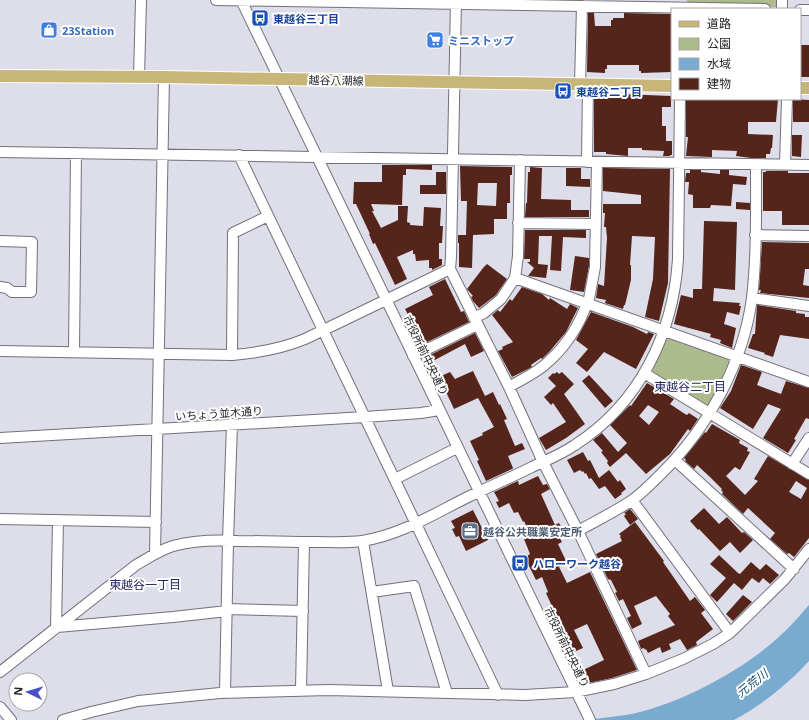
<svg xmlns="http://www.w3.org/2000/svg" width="809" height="720" font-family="'Open Sans','Noto Sans JP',sans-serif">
<rect width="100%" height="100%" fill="#dedeea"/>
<path fill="#adba8d" d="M686,0H780V3L776,7L691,5Z
M672,338L728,358L730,363L711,404L704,405L653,374V368L666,340Z"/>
<path fill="#79abd0" d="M809,605V661C788,684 762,705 734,720H586C600,718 613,717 626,715C677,706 744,670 782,634C792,625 800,615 809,605Z"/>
<path fill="#55241a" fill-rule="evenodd" d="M588,13H594L595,26H611V20H613V18H624V13L672,14L671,72L641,73V71H639V65H607V69H605V73L587,72Z
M800,45H809V77H800Z
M597,93L671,96V107H662V126H666V141H672V155H670V156H663L664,151L642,150V148H628V156L606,154V152H594V95H597Z
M686,99H778L776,122H748V134L773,135L772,148H771L770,154H766V158H751L736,156L737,151L712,150V157L686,156L688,137H686Z
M793,99L809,100V122H793Z
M792,135H802L801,157L792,156Z
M382,165H432V170L406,169V175H403L402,205L371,204L374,211H372L381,228L398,220V206H408L407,222L410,223V225L423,226L424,207L441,208L440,226H443L442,243H439V259H442V265L432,270V268H429V260L416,261L415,254H413V250L397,257L407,279L395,285L375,243L373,244L369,234H370L356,204H353L354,182H382Z
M460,166L512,167V175H510V203H507V219H494V234L473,235L472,268L459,267V243H458V235H466L467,201H461ZM478,183H497L496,206L477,205Z
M530,167L542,168L541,199L571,200V210H589V217H525L526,203H527L528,172H530Z
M566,168H581V179H590V187L566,186Z
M603,168L670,169L668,283L659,321L645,317L653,279L655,237L632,236L630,265H631V280L625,305H624L623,309L605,303L606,300L596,298L598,284L604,286L607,238L606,227H604L605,213H603V204H641V195L603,191Z
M690,170H701V172L720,174V170H729V175L747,177L746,185L733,184L731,206L711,205L710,208H693V195L688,194L689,182H685L686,173H690Z
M766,171H788V173H809V225H782V211H763V172H766Z
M436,172H446V194H420V185H436Z
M736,202L750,203V210L736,209Z
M704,221L737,222L735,290L714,288L713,301L740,303L739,306H741L739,315L727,312L724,324L736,328L732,348L720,343L721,340L710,337L711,334L674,324L681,295L693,298V289H702Z
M525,230H586V238L563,237L561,271L550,270L552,236H539L538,264L548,265L546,278L528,276L534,268L527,262H530V259H524Z
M762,242L809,243V269H805L803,285L809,286V298L760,293L761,290H759Z
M575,256L589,258V266L584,292L570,290Z
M487,264L507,279L496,295L479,308L473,301L471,297L473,296L467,289L483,268Z
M445,279L461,312L464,311L469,322L425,343L417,325L414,326L405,309L433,295L429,287Z
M522,287L542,294L549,300L550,298L567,309L570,304L578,308L566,332L550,351L542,359L541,358L531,365L532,367L512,377L498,351L503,349L502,347L513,342L492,315L498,310L500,312L510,299L512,301Z
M757,305L796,311V313L805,314V317H809V339L780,335L773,357L764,354L765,353L748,348L753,334H755Z
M591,312L633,327L647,334L648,332L654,334L636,369L604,352L587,372L576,363L588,349L576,340Z
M475,333L484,351L471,357L465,344L431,362L428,356Z
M741,365L762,372L757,385L781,394L786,381L809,388V419L806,418L794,439L796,440L788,453L763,438L781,409L768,404L753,429L720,408L731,391Z
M473,371L485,396L493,392L499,405L500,404L507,419L504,420L515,446L522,443L525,449L508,456L513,468L512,469L486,481L477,461L479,460L470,441L483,435L482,433L494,427L478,398L454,409L439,377L450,372L455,379Z
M557,372L559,374L562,372L574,384L564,394L585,424L566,438L546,450L539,438L566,422L553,403L551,405L544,397L556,386L548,378L553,373L554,374Z
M589,375L613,401L605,408L582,381Z
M647,383L674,399L670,404L685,414L687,415L689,413L698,419L690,431L688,429L670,454L646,474L626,453L610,467L607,463L608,461L601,452L603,451L593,440L602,433L618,452L627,443L610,425L630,405L631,406ZM648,405L659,412L649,425L639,416Z
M712,424L740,440L739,443L748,448L747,451L750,452L740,470L735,467L726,476L745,495L758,481L754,479L768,456L809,480V538L794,557L789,553L787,554L770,539L775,533L748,508L743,514L722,494L723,492L721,490L722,489L710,477L697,465L694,469L685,461L686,460L684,458L705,432L706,433ZM796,481L807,488L801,499L789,492Z
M583,452L588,461L590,460L599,478L609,470L618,482L620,480L626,489L621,493L622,494L615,499L605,486L599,489L591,478L589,479L586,473L585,474L583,471L582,472L580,470L574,473L567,460Z
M538,476L543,485L547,484L550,489L541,494L555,525L559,523L564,532L558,535L562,542L558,544L567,563L559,567L567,583L590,572L637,670L612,678L584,684L579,672L604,660L590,630L587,624L574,630L583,648L569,654L549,606L551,604L546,593L548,592L542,577L536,580L528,564L526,565L523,559L530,554L524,539L531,536L524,521L523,522L518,512L514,513L509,503L499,508L496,502L499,501L494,492L518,481L519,485Z
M704,508L719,524L727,517L742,533L744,532L753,540L740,553L730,542L720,551L699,529L698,530L690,521Z
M630,509L638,519L630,525L624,516L626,514L624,513Z
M473,510L488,540L466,551L459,536L456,537L452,529L455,528L451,521Z
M635,522L664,561L663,562L690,601L695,597L705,610L701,613L713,629L696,642L697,645L687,650L680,639L669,644L671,649L662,653L660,647L648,653L646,649L645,650L644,648L641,649L638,641L675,625L668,616L670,614L656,596L634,606L642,624L632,629L627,618L631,616L623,599L619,601L615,593L617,592L611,580L608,579L596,554L622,541L620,537L621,536L619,534Z
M719,555L738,573L740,574L751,562L760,570L766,564L779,575L770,584L763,578L759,583L752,578L742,590L734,583L717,602L710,595L726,578L710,564Z
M743,595L752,602L733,621L726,614Z"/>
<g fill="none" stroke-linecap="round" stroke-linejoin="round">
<g stroke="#71717c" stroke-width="12">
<path id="minor" d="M216,0L765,9
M241,0L590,720
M782,9V0
M800,10H809
M139,77L141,0
M580,84L582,6
M0,152L809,165
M239,155L498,695
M587,162L588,84
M785,164L787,99
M518,223L596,224
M755,235L809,236
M0,241L32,242L31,292H12L7,288L0,287
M450,269L509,387L543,462L578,531L646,674
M515,278L809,382
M752,298L809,306
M588,304L595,267L597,162
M474,318L484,313L501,299L515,278L518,256L520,160
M0,351L232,355C257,353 281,349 305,339L450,269L451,257L456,0
M74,352L76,153
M232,355L233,233L268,216
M413,356L477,325
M644,373L809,474
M509,387C522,379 537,373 548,362C566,346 579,326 587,303
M0,438L365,417L421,413L439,410
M675,460L794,569
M792,464L809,438
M395,479L457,448
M632,500L730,633
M0,519L156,522
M578,531C596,521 614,512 631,501C641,494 651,484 660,475C708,428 743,364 752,298C757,254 756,208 756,164
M228,541L232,424
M363,541L388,691
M155,554L164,77
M372,592L414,586L447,693
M227,609L303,611
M57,627L173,617L227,611
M56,628L58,520
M0,672L136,565C148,558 160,550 173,546C194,540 216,540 238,541C264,541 291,542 317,542C332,542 347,543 362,541C401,535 435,513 470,496C491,486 512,477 532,467C547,460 562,454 575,445C640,403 673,334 678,259L680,99
M301,690L304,542
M225,692L228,541
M0,707L11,720
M63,720L91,712L138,701L220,693L329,690L525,695L575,692L614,684L646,674L683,659L713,644L730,633L785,579L809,549"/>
</g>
<g stroke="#fff" stroke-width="14">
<path id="major" d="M0,76L164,77L672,86
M800,88H809"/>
</g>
<use href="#minor" stroke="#fff" stroke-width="10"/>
<use href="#major" stroke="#c8b679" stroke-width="12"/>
</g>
<defs>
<g id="bus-square" transform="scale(0.9)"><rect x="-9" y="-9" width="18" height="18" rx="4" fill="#1a4fb4" stroke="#fff"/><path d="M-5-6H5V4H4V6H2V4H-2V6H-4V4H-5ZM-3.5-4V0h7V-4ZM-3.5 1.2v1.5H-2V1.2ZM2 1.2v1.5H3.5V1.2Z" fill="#fff"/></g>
<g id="shop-square" transform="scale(0.9)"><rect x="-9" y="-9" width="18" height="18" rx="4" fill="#3f7fe0" stroke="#fff"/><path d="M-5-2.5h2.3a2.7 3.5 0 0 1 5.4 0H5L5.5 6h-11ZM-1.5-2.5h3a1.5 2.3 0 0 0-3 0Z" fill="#fff"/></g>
<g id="supermarket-square" transform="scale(0.9)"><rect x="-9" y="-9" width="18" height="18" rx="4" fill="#3f7fe0" stroke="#fff"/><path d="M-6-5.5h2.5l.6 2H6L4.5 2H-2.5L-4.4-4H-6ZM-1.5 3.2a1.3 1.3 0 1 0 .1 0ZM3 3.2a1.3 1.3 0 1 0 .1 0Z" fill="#fff"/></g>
<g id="office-square" transform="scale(0.9)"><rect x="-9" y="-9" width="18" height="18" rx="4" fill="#5c6f8a" stroke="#fff"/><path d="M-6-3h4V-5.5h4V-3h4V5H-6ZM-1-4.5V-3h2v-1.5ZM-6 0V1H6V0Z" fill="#fff"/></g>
</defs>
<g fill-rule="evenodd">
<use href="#bus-square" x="260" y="18"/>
<use href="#shop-square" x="49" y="30"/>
<use href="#supermarket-square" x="435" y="40"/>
<use href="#bus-square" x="563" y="91"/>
<use href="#office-square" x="470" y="531"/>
<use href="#bus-square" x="520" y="563"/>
</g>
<g text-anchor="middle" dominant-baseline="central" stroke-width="4" stroke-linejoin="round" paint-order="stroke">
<g font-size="11" font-weight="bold" fill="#164399" stroke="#fff" text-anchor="start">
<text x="273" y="18">東越谷三丁目</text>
<text x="576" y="91">東越谷二丁目</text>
<text x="533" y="563">ハローワーク越谷</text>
</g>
<g font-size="11" font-weight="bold" fill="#366cbe" stroke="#fff" text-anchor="start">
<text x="62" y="30">23Station</text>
<text x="448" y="40">ミニストップ</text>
</g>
<g font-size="11" fill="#232328" stroke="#fff">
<text transform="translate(336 80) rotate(1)">越谷八潮線</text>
<text transform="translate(426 355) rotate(64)">市役所前中央通り</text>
<text transform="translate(219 413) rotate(-4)">いちょう並木通り</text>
<text transform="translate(567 647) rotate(64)">市役所前中央通り</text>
</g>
<g font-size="11" font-weight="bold" fill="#4e5e75" stroke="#fff" text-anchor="start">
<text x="483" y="531">越谷公共職業安定所</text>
</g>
<g font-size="12" fill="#21265e" stroke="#fff">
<text x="690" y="386">東越谷二丁目</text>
<text x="145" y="584">東越谷一丁目</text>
</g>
<g font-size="12" font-style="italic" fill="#134e73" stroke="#fff">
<text transform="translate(752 683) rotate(-38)">元荒川</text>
</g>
</g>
<rect x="671" y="8" width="130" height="92" fill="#ffffff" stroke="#a7a7a9"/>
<rect x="679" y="21" width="20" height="6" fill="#c8b679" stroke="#a7a7a9"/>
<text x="707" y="28" font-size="12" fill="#232328">道路</text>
<rect x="679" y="38" width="20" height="12" fill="#adba8d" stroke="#a7a7a9"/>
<text x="707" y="48" font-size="12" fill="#232328">公園</text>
<rect x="679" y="58" width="20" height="12" fill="#79abd0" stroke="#a7a7a9"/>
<text x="707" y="68" font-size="12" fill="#232328">水域</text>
<rect x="679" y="78" width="20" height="12" fill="#55241a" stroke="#a7a7a9"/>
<text x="707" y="88" font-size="12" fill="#232328">建物</text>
<g transform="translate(28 692) rotate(275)"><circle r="19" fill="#ffffff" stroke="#a7a7a9"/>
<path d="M0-3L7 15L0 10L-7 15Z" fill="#4950c5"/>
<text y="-6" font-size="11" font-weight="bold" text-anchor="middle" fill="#232328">N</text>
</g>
</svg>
